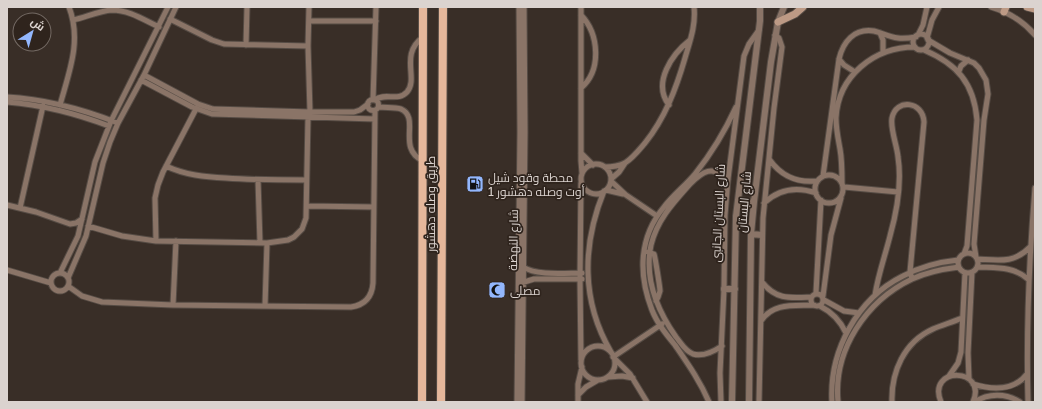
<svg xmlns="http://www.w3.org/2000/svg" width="1042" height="409" font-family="'Golos Text',Cairo,sans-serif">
<rect width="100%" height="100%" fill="#392e27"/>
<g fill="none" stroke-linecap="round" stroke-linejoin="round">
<g stroke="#564c45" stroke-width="7">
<path id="minor" d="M309,7L308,46L310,112
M581,7V161L582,173
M991,7C1008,12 1023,21 1035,35
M581,15C599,34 602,70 581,88
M170,19L212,40L224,44L308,46
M73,20C86,17 99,11 112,10C129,10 144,20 159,27
M309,21H376
M880,33L883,40V53
M913 42a8 8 0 1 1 16 0a8 8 0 1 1-16 0Z
M918,35L923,25L927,7
M927,38L932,20L939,7
M928,40L950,53L974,63L979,68L986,80L988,94L984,120L974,244L976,257
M246,45L247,7
M924,50C957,64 974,83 977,120L967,246L964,254
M839,59L844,65L855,72
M959,71L961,66L968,60
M144,75L198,104L213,109L310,112H354L360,110L368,104
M141,80L192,107L212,114L375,119
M7,97C45,99 82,109 118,123
M367.5 105a5.5 5.5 0 1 1 11 0a5.5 5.5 0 1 1-11 0Z
M373,100L376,7
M375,100C385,92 398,102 407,92C419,78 399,55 423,37
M7,102C43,105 75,113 109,126
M60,105C69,72 82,41 69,7
M669,105C652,83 672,54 690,40
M379,107C386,108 394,107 401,109C421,118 396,148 423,161
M581,153L593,165
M769,159C781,176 796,183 817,181
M581 179a15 15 0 1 1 30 0a15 15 0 1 1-30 0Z
M166,166C185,175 205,177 226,178C253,180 279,180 306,180
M605,167C612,167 619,166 625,163C633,158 639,150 645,143C665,118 676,89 685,58C690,41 696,25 694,7
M815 189a14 14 0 1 1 28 0a14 14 0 1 1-28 0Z
M823,176L839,59C843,42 854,28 874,31C882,33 889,37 898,38C904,39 910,38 916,37
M611,179L619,172L625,163
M258,180L260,243
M611,181L626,195L657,216
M581,183L580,279L581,360
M842,183C842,171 842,160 840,149C838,138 836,129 836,118C838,76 874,47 915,47
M844,187L898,192
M606,190L623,194
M604,191C582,245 581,301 611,352
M764,203C779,189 796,186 816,193
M7,205L36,212L70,224L76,223L82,219
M307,206L374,207
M20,208L43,106
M88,226L122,236L156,241L267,243L288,240L294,237L302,229L306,218L308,117
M156,241L155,198L158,185L163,172L196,109
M648,252L654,254C655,256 660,288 660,291C659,295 658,298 656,301
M958 263a10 10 0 1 1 20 0a10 10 0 1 1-20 0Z
M977,259C998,260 1014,264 1030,247
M523,267C537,276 565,273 582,273
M977,267C996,268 1013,266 1028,279
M7,270L51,283
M60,273L78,236L95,162L111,121L168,7
M51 282a9 9 0 1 1 18 0a9 9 0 1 1-18 0Z
M68,278L86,236L103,163L110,142L118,123L144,75L176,7
M762,282C776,300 790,298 811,297
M521,283L534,279H582
M68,286L82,296L102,302L173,305L351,307C365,305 372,297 373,283L375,111
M816,293L821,200
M811 300a6 6 0 1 1 12 0a6 6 0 1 1-12 0Z
M875,295C878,275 885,256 890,236C897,211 902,183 898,157C897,145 890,129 892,118C896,98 923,101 924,122L910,272L912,279
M823,296L831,235L841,198
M824,300L844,311L859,313
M173,305L176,241
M265,306L267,243
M820,306C832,312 840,320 846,333
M761,321C773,302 795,306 814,305
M722,346C713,352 703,357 693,354C685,351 681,343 676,337C657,310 644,279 651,245C657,220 673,203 690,184C703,171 712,165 728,179
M581 363a17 17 0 1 1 34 0a17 17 0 1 1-34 0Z
M613,357L662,324
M614,358L630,374L647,402
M949,376L958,363L961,352L965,273
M608,377L622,376L633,378
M969,379L968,353L972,272
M973,384C992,390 1014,391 1027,374
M578,395L586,387L598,380
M517,402L520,132L519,7
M522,402L525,132L524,7
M578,402V384L582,367
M709,402C700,381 688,364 675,345C666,334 657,323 652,310C638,274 639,237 664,207C673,195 685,186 695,174C711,154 725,131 736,107
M721,402L720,373L724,289L725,215L728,179L744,56L749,44L759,30
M759,402L763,218L774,108L782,47L779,38L775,35
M832,402C829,351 857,299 903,276C920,267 939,262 958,260
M838,402C833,350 866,301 912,279C927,272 943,269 959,267
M892,402C891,372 904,342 933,329C942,325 953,322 962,318
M941,402C926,366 988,367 973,402
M975,402C988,393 1006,393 1020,402
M1028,402C1026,330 1029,260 1035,188"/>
</g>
<g stroke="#564c45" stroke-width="8">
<path id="tertiary" d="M738,200L754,202
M751,234L762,235
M724,289H735
M732,402L736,216L760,21V7
M749,402L751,234L754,202L771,62L778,22L784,7"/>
</g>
<g stroke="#564c45" stroke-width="9">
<path id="secondary" d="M1027,7L1035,9
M1004,12L1006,7
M778,22L795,14L803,7"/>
</g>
<g stroke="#564c45" stroke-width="10">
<path id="primary" d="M422,402L423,7
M441,402L443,7"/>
</g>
<use href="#minor" stroke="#8a7467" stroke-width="5"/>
<use href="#tertiary" stroke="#8a7467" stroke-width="6"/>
<use href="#secondary" stroke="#bd9a85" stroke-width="7"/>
<use href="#primary" stroke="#e5b79b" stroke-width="8"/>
</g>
<defs>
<g id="fuel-square" transform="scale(0.9)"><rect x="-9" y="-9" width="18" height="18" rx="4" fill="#93b7fd" stroke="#2f241d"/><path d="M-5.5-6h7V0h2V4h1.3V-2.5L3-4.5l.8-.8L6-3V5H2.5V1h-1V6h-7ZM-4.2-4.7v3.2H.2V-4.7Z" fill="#111"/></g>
<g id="mosque-square" transform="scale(0.9)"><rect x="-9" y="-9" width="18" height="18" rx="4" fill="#93b7fd" stroke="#2f241d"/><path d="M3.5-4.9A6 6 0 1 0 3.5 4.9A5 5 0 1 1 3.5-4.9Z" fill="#111"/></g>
</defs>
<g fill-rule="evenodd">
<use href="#fuel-square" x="475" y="184"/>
<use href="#mosque-square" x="497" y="290"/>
</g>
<g text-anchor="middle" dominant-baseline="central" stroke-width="3.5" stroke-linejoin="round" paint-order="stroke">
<g font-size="12" fill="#dbd3cf" stroke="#2f241d" text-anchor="start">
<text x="488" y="177">محطة وقود شيل<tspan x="488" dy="14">أوت وصله دهشور 1</tspan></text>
<text x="510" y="290">مصلى</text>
</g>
<g font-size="12" fill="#dbd3cf" stroke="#2f241d">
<text transform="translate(744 202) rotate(-85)">شارع البستان</text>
<text transform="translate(430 204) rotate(-90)">طريق وصله دهشور</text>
<text transform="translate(718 213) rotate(-87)">شارع البستان الجانبى</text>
<text transform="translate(513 240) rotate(-89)">شارع النهضة</text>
</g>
</g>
<rect width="1042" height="409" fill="none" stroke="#dbd3cf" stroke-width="16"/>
<g transform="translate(32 32) rotate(37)"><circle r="19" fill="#2f241d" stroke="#746a64"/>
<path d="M0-3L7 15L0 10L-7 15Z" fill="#93b7fd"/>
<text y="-6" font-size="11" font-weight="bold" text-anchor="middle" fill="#dbd3cf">ش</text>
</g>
</svg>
